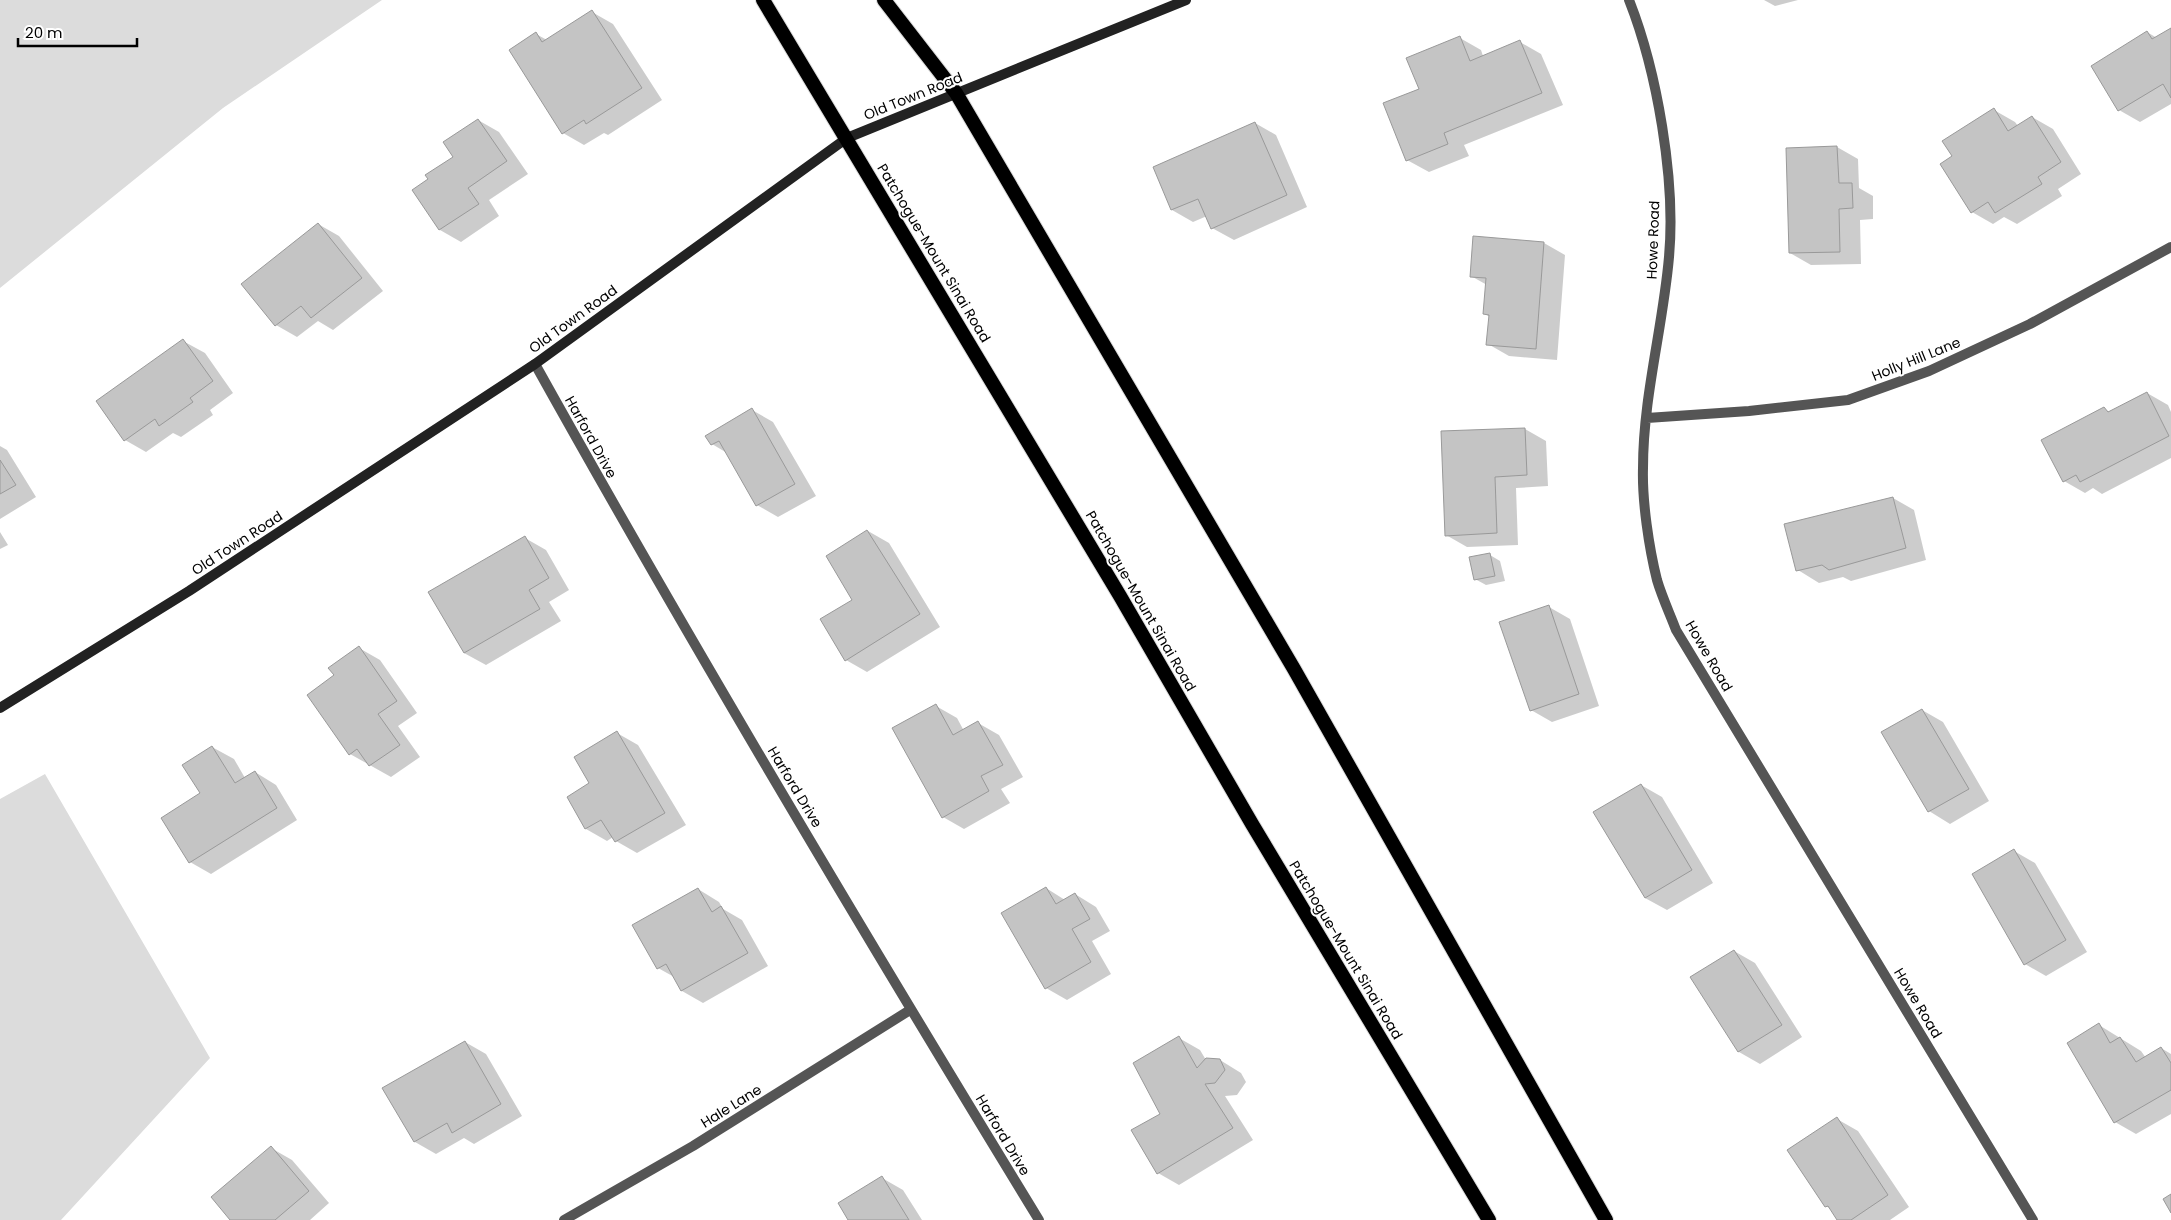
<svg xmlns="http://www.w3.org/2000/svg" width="2171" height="1220" font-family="Poppins,sans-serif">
<rect width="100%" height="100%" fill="#fff"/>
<path fill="#dcdcdc" d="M0,0H382L223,108L0,288Z
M45,774L210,1058L61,1220H0V799Z"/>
<path fill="#0003" d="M1764,0H1798L1775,6Z
M592,12L613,24L662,100L608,135L604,133L584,145L563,133L536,34L547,40Z
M2171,30V104L2140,122L2119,110L2147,32L2157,38Z
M1460,38L1481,50L1483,56L1520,42L1541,54L1563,105L1464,145L1469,156L1429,172L1407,160L1420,89Z
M1994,110L2015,122L2018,126L2032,117L2053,129L2081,174L2058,189L2062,196L2017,224L2004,217L1993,224L1972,212L1954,156Z
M478,120L499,132L528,174L489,200L499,216L461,242L440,230L414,191L430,180L455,158Z
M1255,123L1276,135L1307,207L1234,240L1212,228L1207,216L1193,222L1172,210L1154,167Z
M1837,147L1858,159L1859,188L1873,196V219L1860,220L1861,264L1811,265L1790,253L1787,149Z
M318,224L339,236L383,291L333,330L318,321L297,337L276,325Z
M1474,237L1544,243L1565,255L1557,360L1509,356L1488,344L1490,317L1485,314L1487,285L1471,276Z
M183,341L205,353L233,393L210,410L213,415L181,437L173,433L146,452L125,440Z
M2147,393L2168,405L2171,412V458L2102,494L2093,488L2085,493L2064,481L2104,409L2110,412Z
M752,410L773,422L816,496L778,517L757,505L727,453L712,444Z
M1525,429L1546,441L1548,486L1516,488L1518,545L1467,547L1446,535Z
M0,446L7,450L36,497L0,519Z
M1893,498L1914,510L1926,560L1851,581L1843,577L1819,583L1798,570Z
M868,531L889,543L940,627L867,672L846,660Z
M0,532L8,545L0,549Z
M525,538L546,550L569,590L549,602L561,621L486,665L464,653Z
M1490,555L1500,561L1505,581L1486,585L1475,579Z
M1549,607L1570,619L1599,706L1552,722L1531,710Z
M359,648L380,660L417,713L398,726L420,757L391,777L350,754L335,675Z
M936,706L957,718L964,731L978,723L999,735L1023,777L1001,789L1010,803L964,829L943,817Z
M1922,710L1943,722L1989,801L1950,824L1929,811Z
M617,733L638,745L686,825L637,853L616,841L613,837L607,841L586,829L568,797L591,784Z
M212,747L234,759L245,778L255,772L276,785L297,820L211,874L190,862Z
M1641,785L1662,797L1713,883L1667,910L1645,898Z
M2014,851L2035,863L2087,952L2046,976L2025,964Z
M1046,888L1065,900L1075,894L1096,907L1110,931L1092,941L1111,974L1067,1000L1046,988Z
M698,889L719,902L723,909L742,920L768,966L703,1003L682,991L676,978L658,968Z
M1734,951L1755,963L1802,1037L1760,1064L1739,1052Z
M2099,1025L2141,1051L2146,1058L2161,1048L2171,1054V1114L2136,1134L2115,1122Z
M1179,1038L1200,1050L1206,1060H1220L1241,1073L1246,1082L1237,1095L1225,1096L1253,1140L1179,1185L1158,1173L1161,1115Z
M465,1042L486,1054L522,1116L474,1144L464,1138L436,1154L415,1142Z
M1837,1119L1858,1131L1909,1207L1890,1220H1838L1831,1209L1826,1206Z
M271,1148L292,1160L329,1203L310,1220H232Z
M882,1178L903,1190L922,1220H850Z"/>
<path fill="#c4c4c4" stroke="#999" d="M592,10L642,88L586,124L584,120L562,134L509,50L536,32L542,42Z
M2171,28V98L2163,84L2118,111L2091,66L2147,31L2152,39Z
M1460,36L1470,61L1520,40L1542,93L1444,133L1448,144L1406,161L1383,103L1419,89L1406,58Z
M1994,108L2008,131L2032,116L2061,162L2038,177L2042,184L1995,213L1988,202L1971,213L1940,164L1952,156L1942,141Z
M478,119L507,161L468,188L479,204L439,230L412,190L428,179L425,175L453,157L443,142Z
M1255,122L1287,195L1211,229L1198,199L1171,210L1153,167Z
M1837,146L1839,183H1852L1853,208L1839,209L1840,252L1789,253L1786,148Z
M318,223L362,278L311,318L301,306L275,326L241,284Z
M1473,236L1544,242L1536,349L1486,345L1489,315L1483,314L1486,278L1470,277Z
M183,339L213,381L190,398L193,402L159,426L155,419L124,441L96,401Z
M2147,392L2169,436L2080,482L2076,475L2063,482L2041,440L2104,407L2108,412Z
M752,408L795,484L756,506L719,441L711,445L705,436Z
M1525,428L1527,475L1495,477L1497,533L1445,536L1441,431Z
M0,460L16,485L0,494Z
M1893,497L1906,548L1829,570L1822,565L1796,571L1784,524Z
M867,530L920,614L845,661L820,619L852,600L826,556Z
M525,536L549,578L529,590L540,609L464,653L428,592Z
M1490,553L1495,576L1474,580L1469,557Z
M1549,605L1579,694L1530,711L1499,622Z
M359,646L397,701L378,714L400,745L369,766L357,749L349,755L307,695L334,675L328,668Z
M936,704L953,735L978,721L1003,765L981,776L989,791L942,818L892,728Z
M1922,709L1969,789L1928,812L1881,732Z
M617,731L665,813L615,842L601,820L585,829L567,797L589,783L574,757Z
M212,746L235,783L255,771L277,808L189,863L161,818L200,793L182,765Z
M1641,784L1692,870L1645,898L1593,812Z
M2014,849L2066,940L2024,965L1972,874Z
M1046,887L1056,904L1075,893L1090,919L1072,929L1091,962L1045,989L1001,913Z
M698,888L712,912L721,906L748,953L681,991L666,964L657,969L632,925Z
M1734,950L1782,1025L1738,1052L1690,977Z
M2099,1023L2110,1043L2120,1037L2136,1062L2161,1047L2171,1063V1090L2114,1123L2067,1043Z
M1179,1036L1197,1068L1206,1058L1220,1059L1225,1070L1215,1083L1205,1084L1233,1128L1157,1174L1131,1130L1160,1114L1133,1063Z
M465,1041L501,1104L452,1133L447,1123L414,1142L382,1088Z
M1837,1117L1888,1195L1851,1220H1837L1828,1206L1825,1207L1787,1150Z
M271,1146L309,1191L275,1220H230L211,1197Z
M882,1176L909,1220H848L838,1203Z
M2171,1194V1213L2163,1199Z"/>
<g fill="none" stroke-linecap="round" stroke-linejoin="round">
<g stroke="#dbdbdb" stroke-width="16">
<path id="trunk" d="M763,0L1120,596L1252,824L1489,1220
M884,0L956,93L1294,669L1606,1220"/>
</g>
<path stroke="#555" stroke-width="10" d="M1629,0C1657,71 1676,180 1669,257C1663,327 1643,397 1643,468C1642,501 1649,548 1657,580C1662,597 1670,614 1676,630L2033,1220
M535,364C696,653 866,937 1039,1220
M1647,418L1749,411L1848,400L1929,371L2030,324L2171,247
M564,1220L693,1146L910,1010"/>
<path stroke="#222" stroke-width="10" d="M0,708L189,591L535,364L847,138L1186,0"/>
<use href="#trunk" stroke="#000" stroke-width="14"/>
</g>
<g text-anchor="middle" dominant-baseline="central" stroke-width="4" stroke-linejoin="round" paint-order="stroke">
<g font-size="14" fill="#000" stroke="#fff">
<text transform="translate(913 96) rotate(-22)">Old Town Road</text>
<text transform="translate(1653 240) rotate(-88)">Howe Road</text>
<text transform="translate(934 253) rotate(59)">Patchogue-Mount Sinai Road</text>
<text transform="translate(573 319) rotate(-36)">Old Town Road</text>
<text transform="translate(1916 359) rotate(-22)">Holly Hill Lane</text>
<text transform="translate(591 437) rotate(61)">Harford Drive</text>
<text transform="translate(237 543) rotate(-33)">Old Town Road</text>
<text transform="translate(1141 601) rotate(60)">Patchogue-Mount Sinai Road</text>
<text transform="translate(1709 656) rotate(60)">Howe Road</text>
<text transform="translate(795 787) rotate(59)">Harford Drive</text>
<text transform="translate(1346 950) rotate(59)">Patchogue-Mount Sinai Road</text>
<text transform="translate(1918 1003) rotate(59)">Howe Road</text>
<text transform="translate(731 1106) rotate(-32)">Hale Lane</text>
<text transform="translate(1003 1135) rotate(59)">Harford Drive</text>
</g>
</g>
<path d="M18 38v8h119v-8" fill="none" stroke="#000000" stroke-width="2.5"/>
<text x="25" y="38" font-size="15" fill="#000000" stroke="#ffffff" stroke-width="4" paint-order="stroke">20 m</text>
</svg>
